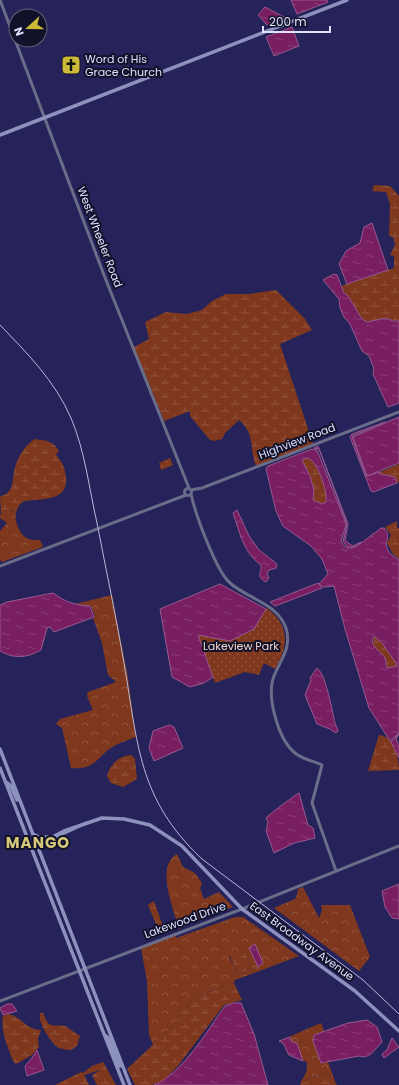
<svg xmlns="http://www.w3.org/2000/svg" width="399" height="1085" font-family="Poppins,sans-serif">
<defs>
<pattern id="forest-crowns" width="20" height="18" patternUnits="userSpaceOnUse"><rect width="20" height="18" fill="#7f381d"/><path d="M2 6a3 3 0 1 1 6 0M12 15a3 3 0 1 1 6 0" fill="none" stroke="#91543f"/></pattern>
<pattern id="wetland-marsh" width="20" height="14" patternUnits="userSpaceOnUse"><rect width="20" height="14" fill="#7f381d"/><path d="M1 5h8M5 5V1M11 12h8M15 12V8" fill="none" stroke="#91543f"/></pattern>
<pattern id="park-dots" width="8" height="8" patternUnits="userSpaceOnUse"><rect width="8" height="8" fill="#7f381d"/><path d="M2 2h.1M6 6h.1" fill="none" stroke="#91543f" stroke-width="1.8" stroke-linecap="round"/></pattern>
<pattern id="water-ripples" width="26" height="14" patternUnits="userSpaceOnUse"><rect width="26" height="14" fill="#781e61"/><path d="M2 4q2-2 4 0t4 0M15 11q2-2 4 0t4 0" fill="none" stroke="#8b3e79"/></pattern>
</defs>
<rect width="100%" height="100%" fill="#25235a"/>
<path fill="url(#forest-crowns)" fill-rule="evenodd" d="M9,510L16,513C14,521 20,535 27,538C30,540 36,540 40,540L43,547L2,562L0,560V531L7,523L0,518V515Z
M112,595L128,677L136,737C129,740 121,742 114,746C96,756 98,770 71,768L62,728L56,724L60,719L93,710L87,696L88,692L116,682L108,675L102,643L93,618L95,616L91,606L75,604Z
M177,854L183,867L195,873L202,883L200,888L204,899L219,892L233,907L196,920L179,929C174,910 155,866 177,854Z
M303,887L319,918L322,911L321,905H350L370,957L359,971L274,908L295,899L297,895L298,889Z
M235,917H243L299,956L235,980L234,983L194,997L172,1027L153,1045L149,1035L147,981L141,948L175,935L176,938ZM245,949L252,969L237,974L229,956Z
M321,1023L324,1031L314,1035L313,1041L321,1063L328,1062L336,1084L326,1073L308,1079L303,1085H300C303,1076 310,1071 306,1061H303L297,1043L292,1042L290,1037L286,1038Z"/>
<path fill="url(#wetland-marsh)" d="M374,185L390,186L399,196V321C393,321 389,318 384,319C378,319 370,323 365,321C362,320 342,289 341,286L394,268V256L390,255L395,245L393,237L389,236L390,204L386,192L372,191Z
M276,290L305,319L312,330L280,344L313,444L256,466C249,448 256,435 239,420L225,433L222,439L214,441L210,440L190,416V411L164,421L134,347L149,339L145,322L166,312L187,314L202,310L212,301L226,294H249Z
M35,439C44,440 54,441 59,451L56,454C58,459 63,462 64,468C74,502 46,498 25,501C20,502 17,509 16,513L10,510L1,515L0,496C15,494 12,478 15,467C18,457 25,445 35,439Z
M308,458C318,462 328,492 326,502L322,504L313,500V494L307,469L302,461L304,459Z
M399,464V482L397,483L395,477L380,474V472Z
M397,521V528H399V559L393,554L387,543L391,535L385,527Z
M374,636L382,643L396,663L397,666L387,668L386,661L373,645Z
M379,735C394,736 399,757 399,770L368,771Z
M131,755L135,759L137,779L123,787L111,783L107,776C110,764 119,756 131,755Z
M154,901L164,929L159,931L148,905Z
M245,949L252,969L237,974L229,954Z
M234,983L242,1000L224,1005L178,1066L164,1080L152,1085H135L127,1069L172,1027L194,997Z
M40,1013H43C50,1030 51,1024 65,1026L80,1036L77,1046L71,1050C67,1050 62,1049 59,1048C51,1044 37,1021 40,1013Z
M8,1014C21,1016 26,1030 41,1030L38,1039L39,1047L32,1055L16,1064L13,1061C8,1047 0,1031 3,1016Z
M103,1062L116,1085H97L92,1075L101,1070L84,1075L89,1085H55L81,1072L83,1073L92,1066Z
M326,1073L337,1085H303L308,1079Z"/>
<path fill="url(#park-dots)" d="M170,458L173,465L161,470L159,463Z
M267,608C290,626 289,645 275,669L264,663L259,675L245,672L215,683L198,635Z"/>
<path fill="url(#water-ripples)" stroke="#975990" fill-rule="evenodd" d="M291,0H327L328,2L297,14Z
M265,7L286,18L267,25L258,15Z
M292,27L299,46L274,56L266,37Z
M372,223L388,270L347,284L339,264L346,251L360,243L364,227Z
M334,274L337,275L344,293L348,296L362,319L367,322L386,318L393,321H399V403L388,407L373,374L374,369L369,356L362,351L350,324L344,317L340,308L339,299L323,280Z
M399,417V463L367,476L353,437Z
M385,422L352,436L366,476L380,472V474L395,477L397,483L373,492L371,491L350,437L352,434Z
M318,446L348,524L345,541L353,546L361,542L355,547H348L343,542L347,524L319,449L314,448Z
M312,449L317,450L346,524L341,542C349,555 359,544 368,538C372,534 377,532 381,528H384C395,538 375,546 399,560V733L390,741L369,708L345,629L334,586L323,587L319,584L328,574L322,559L311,546L283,526L276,511L266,469L268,466ZM308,458C318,462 328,492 326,502L322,504L313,500L314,490L310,476L302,461L304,459ZM374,636L382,643L396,663L397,666L387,668C386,665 386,662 385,658C381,650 368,647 374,636Z
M237,510L249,536L259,550L277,564L276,568L269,570L267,574L269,578L266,582C255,576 262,574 261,565C243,552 240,533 233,513Z
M318,583L322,588L278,605L275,606L270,602Z
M220,584L266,609L254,629L230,641L198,635L213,677L204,683L190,687L172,677L160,609Z
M53,593C65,602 75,605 90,606L94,617L54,632L50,627L47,628L41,650C27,658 14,659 0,651V605L7,602Z
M317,668C326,674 332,711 335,723L338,731L336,733L330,729L317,724L305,695L311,680L310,678Z
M169,725L174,727L183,748L154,761L149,748L153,731Z
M399,734L396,739L399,746V758L391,742Z
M299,793L308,825L313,828L315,838L294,843L274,853L266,831L268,822L266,818C267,816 295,795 299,793Z
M399,884V919L392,918L385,907L382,891Z
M255,944L263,963L258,967L249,948Z
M233,1003H241L254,1034L268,1085H154C183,1073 207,1031 225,1006Z
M7,1004H12L17,1011L3,1015L0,1008Z
M367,1020L377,1027L382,1042L371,1054L365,1057L359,1056L321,1063L313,1041L314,1035L348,1023Z
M290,1037L292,1042L297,1043L303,1061L289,1055L283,1043L279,1041Z
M392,1038L399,1047L384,1058L382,1054L387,1050Z
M37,1050L44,1070L27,1076L25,1066L32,1058Z"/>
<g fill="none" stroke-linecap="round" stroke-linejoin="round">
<path stroke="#6a6d89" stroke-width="3" d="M0,0L104,275L189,488
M184.5 492a3.5 3.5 0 1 1 7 0a3.5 3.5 0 1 1-7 0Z
M191,490L202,488L399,412
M191,494C195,513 216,571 230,583C248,599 277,603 286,628C292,647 281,659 274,676C266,696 278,739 295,753C302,759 313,761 322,765L312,803L336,871
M0,566L186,495
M0,1001L242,909L399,846"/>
<path stroke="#8d91bd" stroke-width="3.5" d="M0,135L347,0
M0,749L130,1085
M0,768L124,1085
M5,781L11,786L17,800
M33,834L39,837H48
M37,845L64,831L102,818L124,819L150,825L182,846L242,909L355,991L399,1031
M38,845L86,823
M105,1035L110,1040L120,1066"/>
<path stroke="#b7b9db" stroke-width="1" d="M0,325C27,353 55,381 71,418C85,451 89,488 97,523C106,570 116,616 124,663C138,744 138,799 202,859L363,980L399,1014"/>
</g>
<defs>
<g id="church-square" transform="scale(1)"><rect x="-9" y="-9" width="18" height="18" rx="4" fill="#cdb938" stroke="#111129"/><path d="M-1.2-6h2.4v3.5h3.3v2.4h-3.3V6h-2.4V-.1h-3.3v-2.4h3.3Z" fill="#111"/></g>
</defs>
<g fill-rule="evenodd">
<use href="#church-square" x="71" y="65"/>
</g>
<g text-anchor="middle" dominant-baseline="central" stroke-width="4" stroke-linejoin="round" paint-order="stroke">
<g font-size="11" fill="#dee2fe" stroke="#111129" text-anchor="start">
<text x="85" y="59">Word of His<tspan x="85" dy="13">Grace Church</tspan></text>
</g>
<g font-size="11" fill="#dee2fe" stroke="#111129">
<text transform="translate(100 237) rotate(69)">West Wheeler Road</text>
<text transform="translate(297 441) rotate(-21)">Highview Road</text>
<text transform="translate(185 920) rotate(-20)">Lakewood Drive</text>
<text transform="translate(302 941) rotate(36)">East Broadway Avenue</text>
</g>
<g font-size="11" fill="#f1d4cb" stroke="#111129">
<text x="241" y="646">Lakeview Park</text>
</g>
<g font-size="15" font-weight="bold" letter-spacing="1" fill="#d5c87a" stroke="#111129">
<text x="38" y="842">MANGO</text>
</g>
</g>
<g transform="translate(28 28) rotate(249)"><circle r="19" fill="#111129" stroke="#63657e"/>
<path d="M0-3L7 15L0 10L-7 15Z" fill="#cdb938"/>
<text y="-6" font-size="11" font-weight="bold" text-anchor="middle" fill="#dee2fe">N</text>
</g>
<path d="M263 26v6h67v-6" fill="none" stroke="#dee2fe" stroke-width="2"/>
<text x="269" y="26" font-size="12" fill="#dee2fe" stroke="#111129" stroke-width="3" paint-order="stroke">200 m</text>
</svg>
